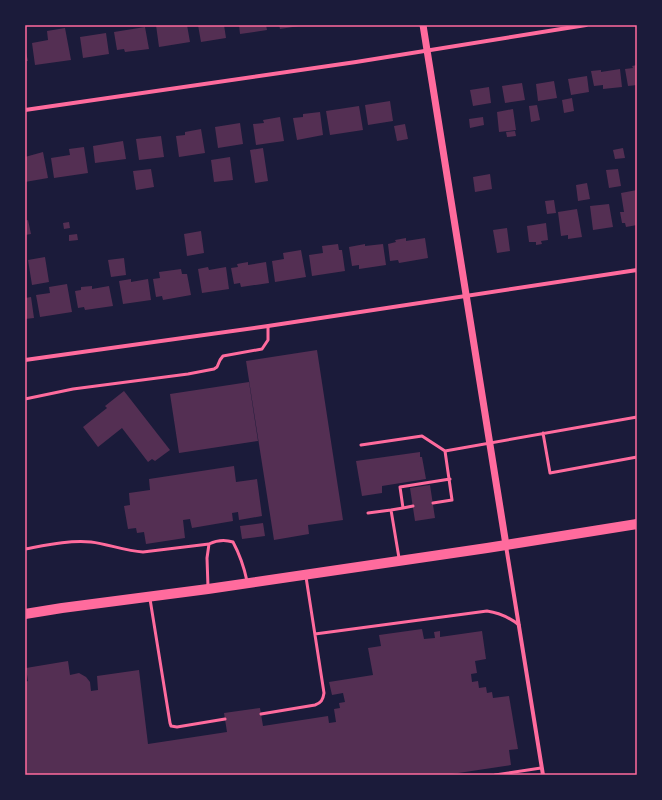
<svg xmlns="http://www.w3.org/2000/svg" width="662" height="800" font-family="'Exo 2',sans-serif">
<rect width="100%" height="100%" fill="#1b1b3a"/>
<path fill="#542f53" d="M156,25H187L190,42L159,47Z
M198,25H224L226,38L201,42Z
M239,25H266L267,30L240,34Z
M279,25H299V26L280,29Z
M145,27L149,49L125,52L124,49L117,50L114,32Z
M65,28L71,60L35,65L32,43L48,40L47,31Z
M106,33L109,54L83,58L80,37Z
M25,48L28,61H25Z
M637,65V85L628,86L625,69L633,68L632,66Z
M620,69L622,87L603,89V85L594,86L591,71L601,70V72Z
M587,76L589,92L571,95L568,79Z
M554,81L557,98L538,101L536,84Z
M522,83L525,100L505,103L502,86Z
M489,87L491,103L473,106L470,90Z
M572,98L574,111L564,113L562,100Z
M390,101L393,121L368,125L365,105Z
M537,105L540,120L531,122L529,106Z
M359,106L363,130L330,135L326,111Z
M513,109L516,130L499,132L497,112Z
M320,112L323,135L297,140L293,118L303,117V114Z
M280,117L284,141L256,145L253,124L264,123L263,120Z
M483,117L484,125L470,128L469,119Z
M240,123L243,144L218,148L215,127Z
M405,124L408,139L397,141L394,126Z
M201,129L205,153L179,157L176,136L185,135V132Z
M515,131L516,136L507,137L506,132Z
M161,136L164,157L139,160L136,139Z
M123,141L126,159L95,163L93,146Z
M84,147L88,173L54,178L51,158L70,155L69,149Z
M263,148L268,181L255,183L250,150Z
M623,148L625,158L615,159L613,150Z
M43,152L48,178L25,182V157Z
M230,157L233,180L214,182L211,160Z
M151,169L154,187L136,190L133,171Z
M618,169L621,186L609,188L606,170Z
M490,174L492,189L475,192L473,177Z
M587,183L590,199L578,201L576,185Z
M637,190V225L626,227L625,223H622L620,212H624L621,193Z
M554,200L556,213L547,214L545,201Z
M609,204L613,227L593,230L590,206Z
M577,209L582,237L568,239V235L561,236L558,212Z
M28,220L31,234L25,235V221Z
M69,222L70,228L64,229L63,223Z
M546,223L548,240L541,241L542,244L536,245V242H529L527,226Z
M507,228L510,251L497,253L493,230Z
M201,231L204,253L187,256L184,234Z
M77,234L78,240L69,241V235Z
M406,238V241L425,238L428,258L399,263L398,260L390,261L388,244L396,242L395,240Z
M338,244L339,250H342L345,271L312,276L309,255L323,253L322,246Z
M365,244V246L383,244L386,265L359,269V265L352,266L349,247Z
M301,250L306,277L275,282L272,261L284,259L283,253Z
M45,257L49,282L32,285L28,260Z
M124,258L126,275L111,277L108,260Z
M248,262V265L266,262L269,283L241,287L240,283L234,284L231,268L238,267L237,264Z
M208,267L209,270L226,267L229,289L202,293L198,269Z
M181,269L182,274H187L191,295L163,300L162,296L156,297L153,279L160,278L159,272Z
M131,279V282L148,279L151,300L123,304L119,281Z
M67,284L72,312L40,317L36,295L50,293L49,287Z
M92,286V289L109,286L113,306L85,310L84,307L78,308L75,291L81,290V287Z
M31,297L34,318L25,319V298Z
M317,350L343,520L308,525L309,534L274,540L246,361Z
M249,382L258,441L179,453L170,394Z
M124,391L170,450L155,461L152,459L148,462L122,428L98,447L83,427L107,408L105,406Z
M420,452V457H422L426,479L382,486V493L362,496L356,461Z
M234,466L236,482L257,479L262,516L239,520L238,512L232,513L233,521L192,528L190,519L183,520L185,538L146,544L144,532L137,533L136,528L128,529L124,506L130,505L129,493L150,490L149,479Z
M430,485L435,518L415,521L410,488Z
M263,523L265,536L242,539L240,526Z
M422,629L424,639L435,638L434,632L440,631V637L482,631L486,659L475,661L477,673L471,674L472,682L478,681L479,688L486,687L487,693L492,692L493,698L509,696L518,749L509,750L511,765L445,775H25V682L28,681L26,668L68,661L70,675L79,673L86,677L90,682L91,691L98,690L97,676L139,670L148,744L227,732L224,713L260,708L263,726L328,716L329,723L336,722L334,709L340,708L339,703L345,702L343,693L332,695L329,682L373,675L368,648L381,646L379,635Z"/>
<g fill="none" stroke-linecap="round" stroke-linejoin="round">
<path stroke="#ff6b9d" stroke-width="3" d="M25,399L73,389L188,374L214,369L217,367L220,360L223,356L262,349L268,340V326
M543,433L550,473L637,457
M361,445L422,436L445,451
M433,503L452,500L445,451L637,417
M403,508L413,506
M391,510L403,508L400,487L450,479
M368,513L391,510L399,558
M25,549C47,545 69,540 91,542C108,544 125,551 143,552L209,544
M208,587L207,558L209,544C217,540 224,539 233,542C240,555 244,567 247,581
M150,599L170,723L171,726L177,727L225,719
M315,634L487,611C500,613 509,617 519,625
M261,714L315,705C321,703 323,700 324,693L306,577
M495,775L541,768"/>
<path stroke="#ff6b9d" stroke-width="4" d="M25,110L356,62L586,25
M25,360L268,326L637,270
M506,546L543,775"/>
<path stroke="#ff6b9d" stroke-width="7" d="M423,25L506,545"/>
<path stroke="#ff6b9d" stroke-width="10" d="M25,614L62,608L208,589L487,548L637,524"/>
</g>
<rect width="662" height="800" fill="none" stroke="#1b1b3a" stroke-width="52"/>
<rect x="26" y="26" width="610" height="748" fill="none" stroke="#ff6b9d" stroke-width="1.5"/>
</svg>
